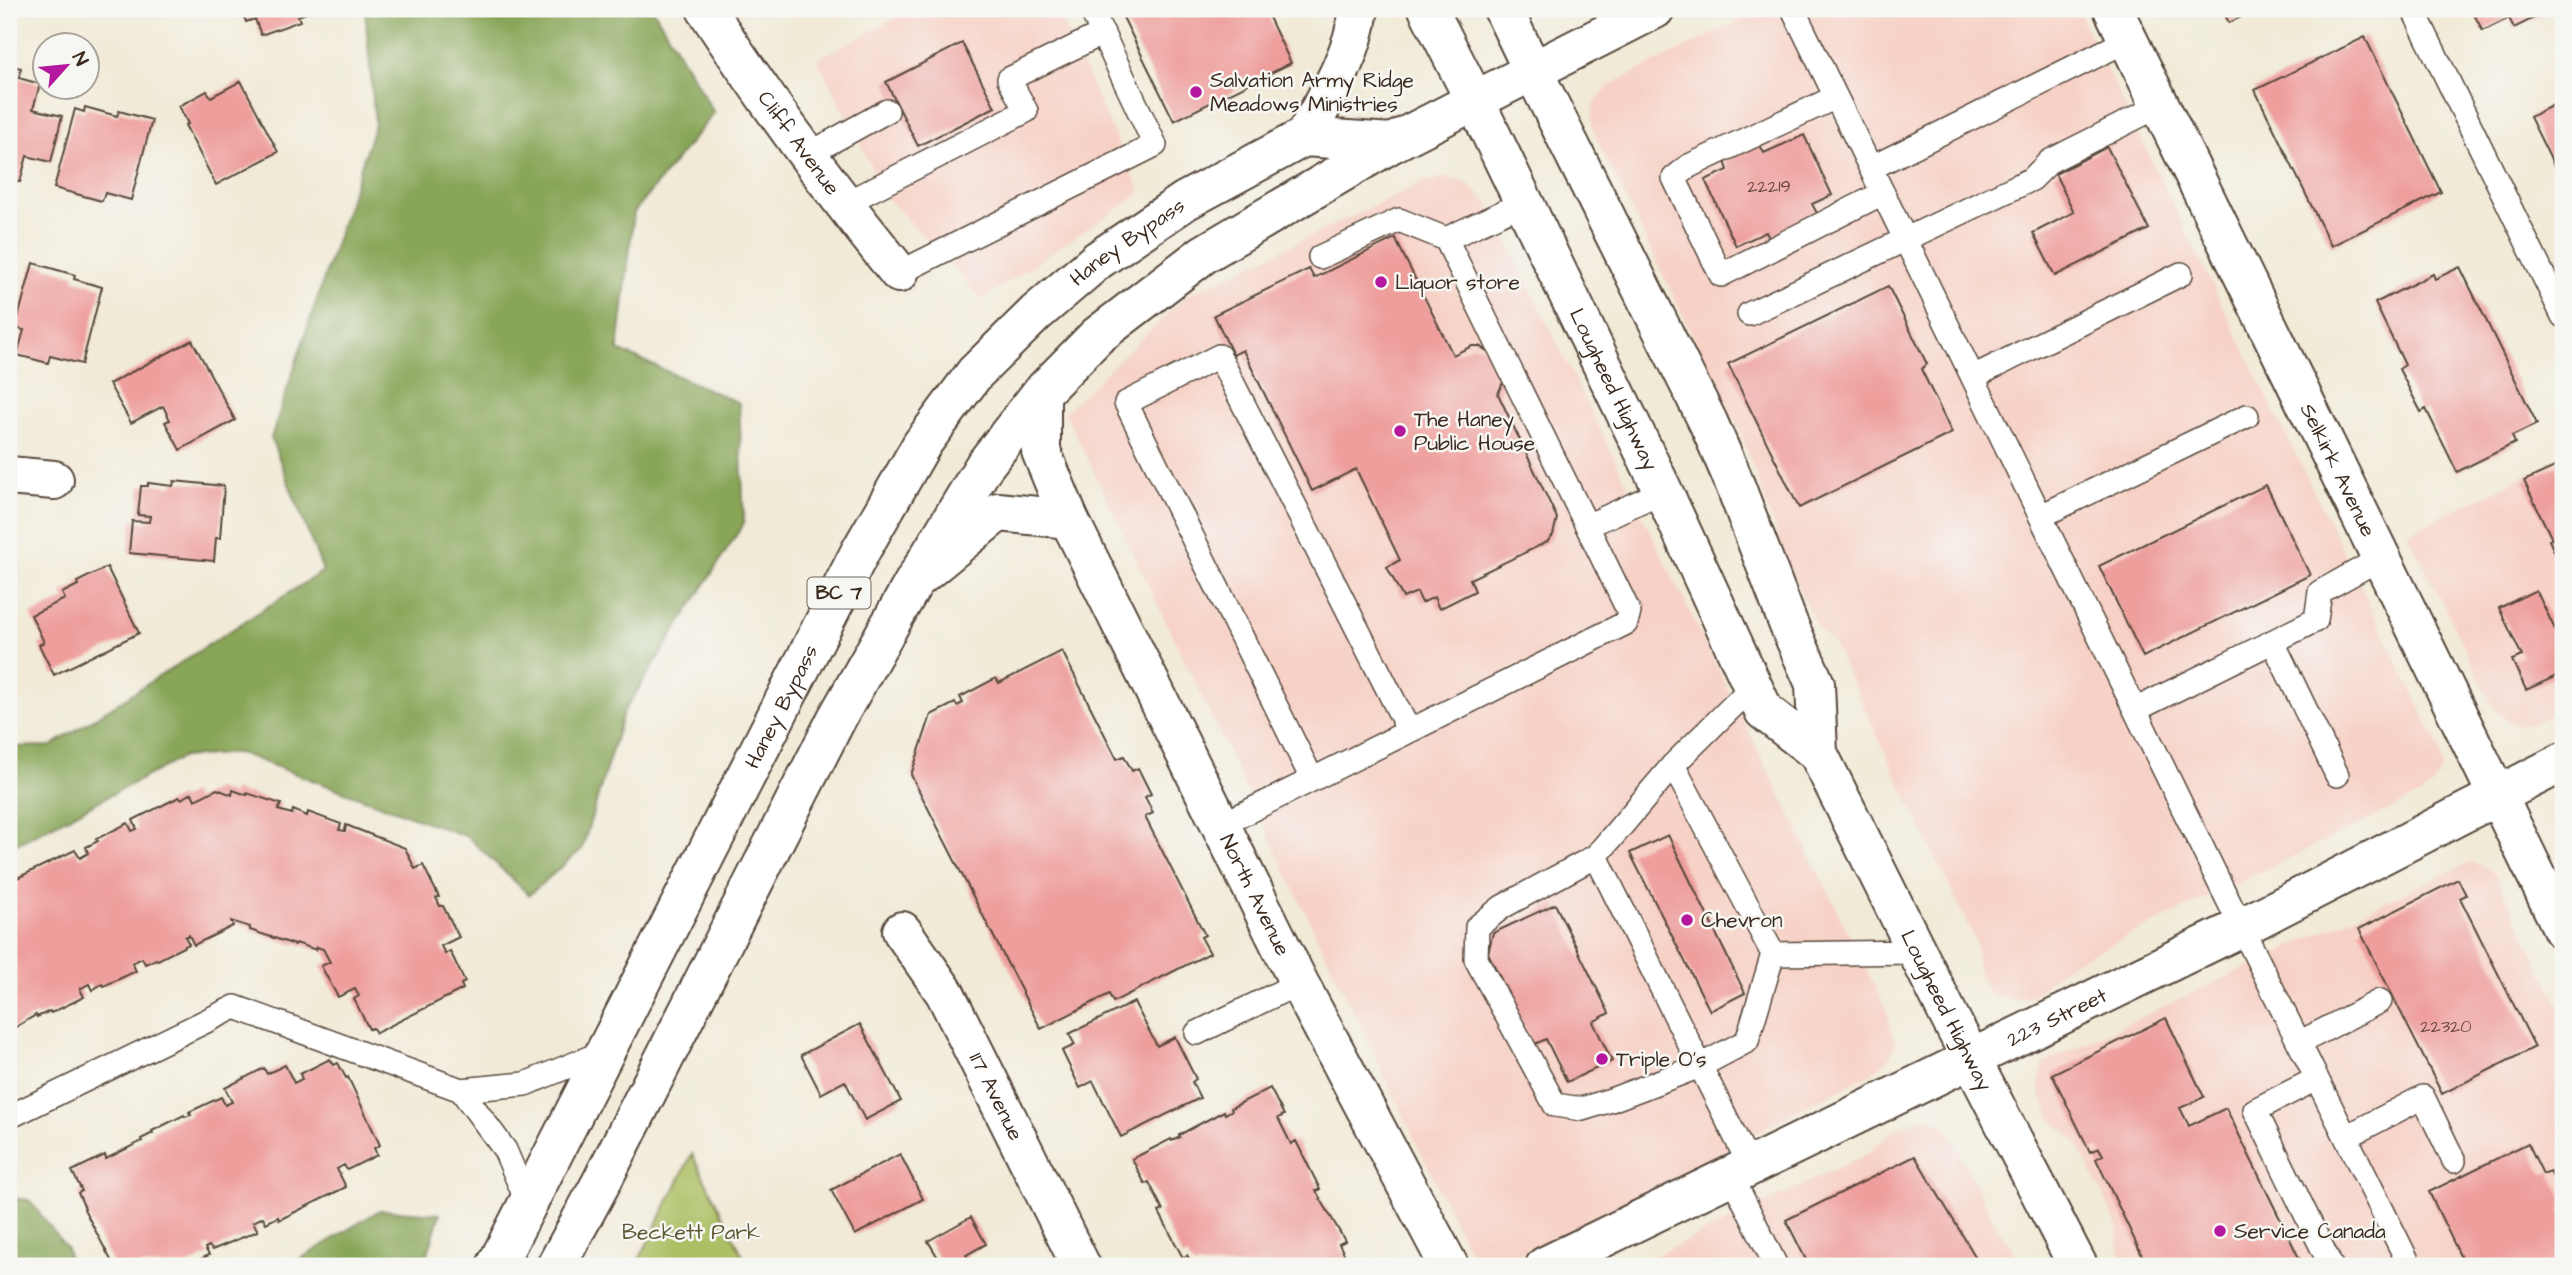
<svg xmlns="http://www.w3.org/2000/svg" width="2572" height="1275" font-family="'Architects Daughter',sans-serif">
<rect width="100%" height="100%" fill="#f6f6f2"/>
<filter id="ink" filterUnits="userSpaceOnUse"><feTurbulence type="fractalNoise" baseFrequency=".0143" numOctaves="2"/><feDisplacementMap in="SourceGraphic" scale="14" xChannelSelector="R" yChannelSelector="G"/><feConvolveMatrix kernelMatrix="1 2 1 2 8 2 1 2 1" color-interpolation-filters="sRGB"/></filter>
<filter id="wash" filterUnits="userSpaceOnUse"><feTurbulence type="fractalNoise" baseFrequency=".00686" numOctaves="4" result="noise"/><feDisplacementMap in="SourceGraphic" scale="28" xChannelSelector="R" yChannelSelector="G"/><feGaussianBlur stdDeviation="1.57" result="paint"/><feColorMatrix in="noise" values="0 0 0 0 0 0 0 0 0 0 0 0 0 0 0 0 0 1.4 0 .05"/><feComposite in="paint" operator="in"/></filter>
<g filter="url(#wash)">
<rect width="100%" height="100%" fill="#f1ead7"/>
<path fill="#f7d1c6" d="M914,9H1057L1141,193L982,299L887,198L817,59Z
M1763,9H1771L1778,17L1794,9H2077L2437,742L2441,752L2442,770L2433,785L2422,794L2064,967L2040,990L2027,998L2012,1000L1990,994L1982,982L1977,966L1976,942L1834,645L1816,626L1790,570L1740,432L1598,142L1592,124L1594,103L1610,85Z
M1446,177L1466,183L1488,203L1887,1011L1895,1043L1890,1058L1874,1072L1775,1122L1705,1163L1515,1257L1491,1262L1482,1260L1465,1244L1065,412L1186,296L1425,181Z
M2563,457V709L2530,725L2517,726L2509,723L2494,708L2408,533Z
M2470,862L2486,867L2495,874L2563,1014V1266H2126L2120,1254L2117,1224L2076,1141L2054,1122L2041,1098L2039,1082L2044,1063Z
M1924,1117L1932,1118L1947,1128L1992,1218L2023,1266H1634L1869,1153L1892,1130Z"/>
<path fill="#acbf63" stroke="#747440" stroke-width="2" d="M692,1154L748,1266H636Z"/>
<path fill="#89a659" stroke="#62683c" stroke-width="2" d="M365,9H653L714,113L634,212L618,350L739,403L744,523L623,713L582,849L529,895L468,837L239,753L183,757L9,848V747L51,746L323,571L271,438L375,124Z
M9,1198L29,1200L67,1249L70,1266H9Z
M380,1210L440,1214L424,1266H289Z"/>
<g id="blocks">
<path fill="#ee9f9c" d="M241,9H316L298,16L300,21L261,35L255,19L246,22Z
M1119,9H1265L1291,63L1174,121Z
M2222,9H2257L2229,23Z
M2471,9H2552L2514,28L2509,18L2483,31Z
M2365,37L2441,192L2331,246L2255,90Z
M962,43L995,107L918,146L886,82Z
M9,65L21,68L19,78L40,84L33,109L62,116L51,162L27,156L20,182L9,179Z
M241,81L278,152L216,185L185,125L188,124L179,106L207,91L211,97Z
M2563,100V184L2530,117Z
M85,107L117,116L119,111L152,120L131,200L105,193L102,201L54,188L75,109L84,112Z
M1804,135L1832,195L1812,204L1818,215L1769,238L1766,232L1736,246L1705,180L1728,170L1725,161L1760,145L1764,153Z
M2107,147L2149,229L2055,276L2033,233L2074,212L2055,174Z
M1395,238L1453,355L1472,346H1479L1495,356L1504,380L1498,394L1557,518L1553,535L1547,542L1470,579L1475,591L1439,609L1434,597L1422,603L1417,592L1403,598L1387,567L1400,560L1356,469L1312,491L1243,350L1233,355L1214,315L1309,269L1314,278Z
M33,263L75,275L74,279L102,287L82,364L50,356L48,363L17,355L24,330L15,328Z
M2460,267L2537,424L2512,436L2515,443L2457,472L2426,409L2421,412L2399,369L2405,365L2375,303L2433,274L2435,279Z
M1888,286L1927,364L1921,369L1952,433L1799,508L1728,364Z
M192,340L235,420L180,450L165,422L170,420L163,406L131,423L109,384Z
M2561,464L2563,468V562L2560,564L2549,540L2552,539L2524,481Z
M174,481L224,486L220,538H216L214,561L129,553L132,521L149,522L150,516L138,515L141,486H148V483L173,486Z
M2266,485L2310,575L2143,657L2099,566Z
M107,567L139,633L54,675L39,645L44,642L31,615L65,599L62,593L78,585L77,582Z
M2536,590L2563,646V673L2526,690L2512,660L2522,656L2499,608Z
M1062,651L1117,759L1124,756L1132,771L1138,768L1151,794L1145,797L1153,813L1145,817L1205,935L1201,937L1210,953L1113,1002L1109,994L1041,1029L911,775L931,715L955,703L957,706L963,703L960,697L996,678L999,683Z
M217,789L232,795L233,790L247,795V793L281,804L278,810L292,814L293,810L307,816L308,812L341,824L339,830L345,831L346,825L405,848L415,869L423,865L439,897L436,898L440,906H443L459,937L441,946L445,954L450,951L465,982L461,984L463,989L376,1033L373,1028L369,1029L354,999L359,996L355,989L338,997L321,966L330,962L323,949L317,947L316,950L296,943L295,945L250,930V927L231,921L233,926L194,945L189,935L185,937L189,944L158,960L156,959L145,964L142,958L132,963L136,971L104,986L102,984L92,990L89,984L80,989L84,997L51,1013L50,1011L37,1017L36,1015L9,1031V882L75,850L80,858L88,853L86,847L98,841L96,839L128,823L132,831L137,829L133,820L179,797L181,799L192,793L195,800Z
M1668,835L1745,993L1710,1011L1630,853Z
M2458,879L2466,895L2460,898L2535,1047L2442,1094L2359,929Z
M1555,904L1609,1013L1593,1022L1612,1061L1567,1082L1546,1039L1533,1045L1488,953L1493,933Z
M1134,1002L1157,1046L1175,1037L1196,1079L1192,1082L1200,1098L1121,1137L1093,1081L1080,1088L1062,1051L1075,1045L1069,1034Z
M2166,1018L2204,1097L2180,1108L2189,1126L2226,1108L2303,1266H2147L2096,1159L2103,1155L2099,1148L2090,1152L2052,1074Z
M860,1024L901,1101L865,1120L845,1081L821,1094L801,1055Z
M330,1059L334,1065L338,1063L346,1078L348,1077L380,1145L374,1148L377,1155L347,1170L344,1165L337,1169L346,1187L279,1220L278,1217L266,1223L263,1217L253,1222L258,1231L212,1250L209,1246L205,1248L209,1255L187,1266H114L84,1209L85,1208L78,1193L82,1191L72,1171L105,1155L106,1159L142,1141L141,1139L153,1133L152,1131L184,1115L185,1117L191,1115L189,1112L221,1097L225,1105L232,1102L225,1088L264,1068L267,1074L285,1065L294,1083L302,1079L300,1074Z
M1270,1088L1284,1115L1278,1118L1291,1144L1296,1141L1320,1189L1316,1191L1345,1241L1339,1244L1349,1264L1345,1266H1193L1187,1255L1183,1258L1159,1212L1163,1210L1149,1182L1145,1184L1132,1159L1171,1139L1172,1141L1180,1137L1179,1135L1224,1111L1225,1114L1232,1110L1231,1108Z
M2528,1143L2543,1174L2550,1171L2563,1198V1208L2560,1210L2563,1215V1266H2465L2429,1192Z
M900,1154L923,1199L855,1235L831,1190Z
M1915,1156L1981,1266H1809L1786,1220Z
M971,1217L986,1244L966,1255L973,1266H943L928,1241Z"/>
</g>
</g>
<g filter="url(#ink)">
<use href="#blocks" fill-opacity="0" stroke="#56473a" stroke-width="2"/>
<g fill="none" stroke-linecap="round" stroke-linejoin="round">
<g stroke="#56473a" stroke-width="26">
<path id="lane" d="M1793,9L2219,882L2410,1266
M2413,9L2563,316
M1836,97L1689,166L1674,178L1721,275L1883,193
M807,155L887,111
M1871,168L2128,40
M1525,202L1446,239L1587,526L1663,491
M844,204L1026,111L1009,79L1103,33
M1320,257L1399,220L1446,239
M899,273L1155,145L1091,9
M1749,314L2032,179L2050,161L2161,105
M1973,377L2181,274
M2041,516L2247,416
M2273,642L2337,775
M2135,710L2316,620L2320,592L2381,558
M1673,765L1773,954L1917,952
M1312,779L1126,403L1219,356L1409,731
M1221,825L1626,623L1629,612L1587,526
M1596,856L1502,907L1477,927L1476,959L1555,1105L1582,1109L1611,1100L1700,1066L1747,1041L1773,954
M1197,1033L1299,983
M2299,1043L2380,1001
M2316,1079L2255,1110L2331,1266
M461,1090L505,1150L528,1204
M9,1117L235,1007L461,1090L525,1084L606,1051
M2346,1137L2423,1097L2454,1161
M1750,1166L1596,856L1673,765L1752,687
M1731,1175L1776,1266"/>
</g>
<g stroke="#56473a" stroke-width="42">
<g id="street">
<path id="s1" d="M706,9C766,101 830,188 899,273"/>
<path id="s2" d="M2113,9L2563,930"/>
<path id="s3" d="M1041,393V451L1069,519L1299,983L1449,1266"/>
<path d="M9,476L54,480"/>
<path d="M919,577L998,512L1069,519"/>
<path id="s4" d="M902,931L945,993L1081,1266"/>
<path id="s5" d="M1545,1266L2242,927L2563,762"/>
</g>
</g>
<g stroke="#56473a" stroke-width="42">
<path id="secondary" d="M1533,71L1655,9"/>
</g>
<g stroke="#56473a" stroke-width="42">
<g id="primary">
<path id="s6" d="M1533,71L1708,422L1732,477L1788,623L1815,684L1818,753L1949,1016L2078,1266"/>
<path id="s7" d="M1475,101L1663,491L1764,711L1818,753"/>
</g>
</g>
<g stroke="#56473a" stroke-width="42">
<g id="highway">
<path d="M1428,9L1475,101"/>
<path d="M1304,137C1327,97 1353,56 1359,9"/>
<path id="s8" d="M496,1266L860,552L922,444L975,373L1036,313L1098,260L1185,201L1304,137L1392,143"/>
<path d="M556,1266L601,1183L837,718L915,580L984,466L1041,393L1097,336L1204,254L1392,143L1533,71L1503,9"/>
</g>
</g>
<use href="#lane" stroke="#fff" stroke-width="23"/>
<use href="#street" stroke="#fff" stroke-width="38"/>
<use href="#secondary" stroke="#fff" stroke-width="38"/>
<use href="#primary" stroke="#fff" stroke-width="38"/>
<use href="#highway" stroke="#fff" stroke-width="38"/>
</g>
</g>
<g fill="#b5179e" stroke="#f6f6f2" stroke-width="2.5">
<circle cx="1196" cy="92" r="7"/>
<circle cx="1381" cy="282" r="7"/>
<circle cx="1400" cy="431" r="7"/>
<circle cx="1687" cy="920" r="7"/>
<circle cx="1602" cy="1059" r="7"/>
<circle cx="2220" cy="1231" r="7"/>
</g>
<g text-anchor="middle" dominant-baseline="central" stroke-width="5" stroke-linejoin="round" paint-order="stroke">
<g font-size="18" fill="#68473e">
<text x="1769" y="186">22219</text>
<text x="2446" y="1026">22320</text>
</g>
<rect fill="#f6f6f2" stroke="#73675e" stroke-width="2" x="807.5" y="577.5" width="63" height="31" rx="5"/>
<g font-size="19" font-weight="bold" fill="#3b2a1e">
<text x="839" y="593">BC 7</text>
</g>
<g font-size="21" fill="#3b2a1e" stroke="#f6f6f2" text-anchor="start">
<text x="1210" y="80">Salvation Army Ridge<tspan x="1210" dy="24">Meadows Ministries</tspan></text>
<text x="1395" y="282">Liquor store</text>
<text x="1414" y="419">The Haney<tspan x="1414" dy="24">Public House</tspan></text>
<text x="1701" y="920">Chevron</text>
<text x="1616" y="1059">Triple O's</text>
<text x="2234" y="1231">Service Canada</text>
</g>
<g font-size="21" fill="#3b2a1e" stroke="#f6f6f2">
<text stroke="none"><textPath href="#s1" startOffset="163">Cliff Avenue</textPath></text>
<text stroke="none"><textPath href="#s8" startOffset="1216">Haney Bypass</textPath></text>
<text stroke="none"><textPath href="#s7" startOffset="320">Lougheed Highway</textPath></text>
<text stroke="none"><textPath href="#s2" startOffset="513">Selkirk Avenue</textPath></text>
<text stroke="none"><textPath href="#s8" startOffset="628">Haney Bypass</textPath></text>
<text stroke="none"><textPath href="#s3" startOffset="551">North Avenue</textPath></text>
<text stroke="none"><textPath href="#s6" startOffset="1032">Lougheed Highway</textPath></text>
<text stroke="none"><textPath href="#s5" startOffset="569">223 Street</textPath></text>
<text stroke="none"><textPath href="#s4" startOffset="191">117 Avenue</textPath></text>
</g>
<g font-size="21" fill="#5d5733" stroke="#f6f6f2">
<text x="691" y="1232">Beckett Park</text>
</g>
</g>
<rect width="2572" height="1275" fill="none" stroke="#f6f6f2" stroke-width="35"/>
<g transform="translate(66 66) rotate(63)"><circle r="33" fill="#f6f6f2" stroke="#aba49d" stroke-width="2"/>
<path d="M0-5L12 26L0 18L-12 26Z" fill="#b5179e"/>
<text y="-10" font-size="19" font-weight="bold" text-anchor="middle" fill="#3b2a1e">N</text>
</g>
</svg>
